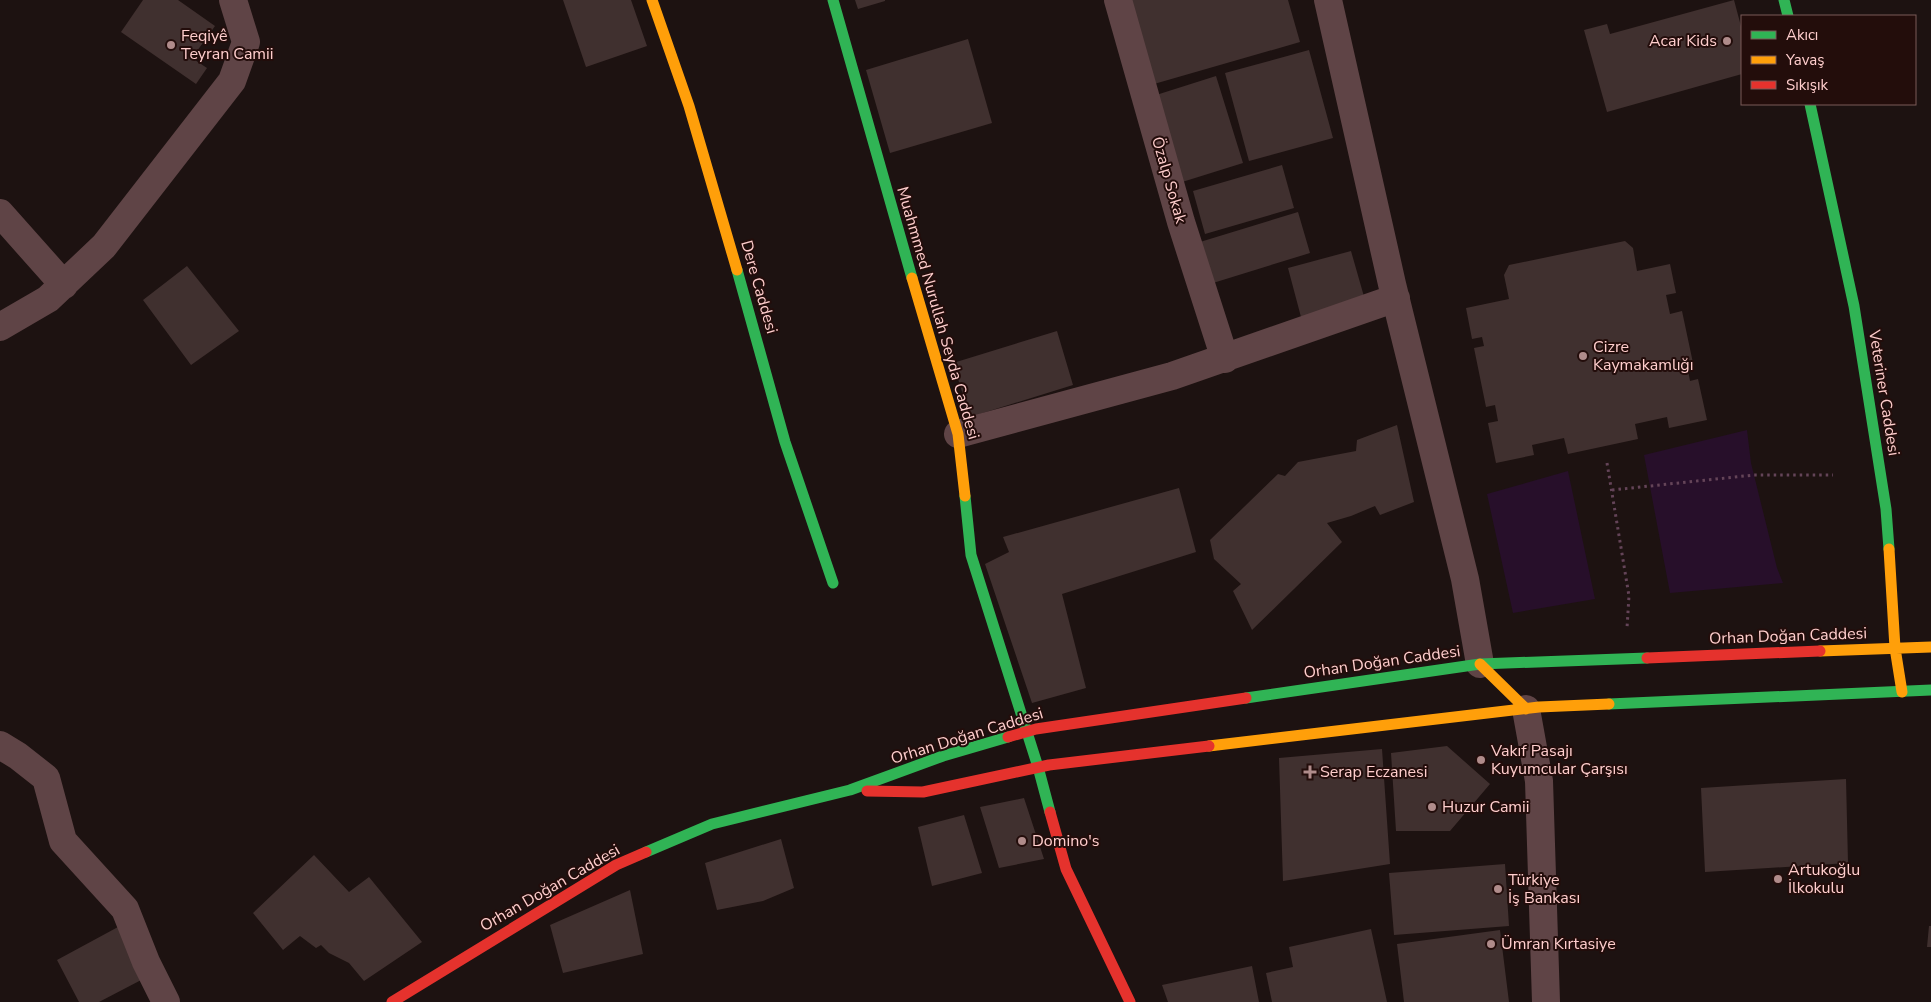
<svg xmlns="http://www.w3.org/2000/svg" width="1931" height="1002" font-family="'Nunito Sans',sans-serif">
<rect width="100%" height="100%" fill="#1d1211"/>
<path fill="#270f2a" d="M1747,430L1751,463L1777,568L1783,583L1670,593L1644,455Z
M1568,471L1595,599L1513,613L1487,494Z"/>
<path fill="#40302f" d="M143,0H178L215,26L192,58L207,68L196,84L121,32Z
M563,0H631L647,46L586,67Z
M855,0H885V1L858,9Z
M1131,0H1288L1300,42L1154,84Z
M1734,0L1742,30V74L1607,112L1584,30L1607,24L1610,34Z
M968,39L992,123L890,153L866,70Z
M1309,50L1333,138L1249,161L1225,73Z
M1216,76L1243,163L1179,183L1153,96Z
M1282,165L1294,208L1205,234L1193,191Z
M1298,212L1310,253L1213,283L1200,242Z
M1625,241L1633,248L1637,271L1670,264L1676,293L1666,295L1670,314L1682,311L1693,363L1687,365L1690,381L1698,379L1707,420L1669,428L1667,417L1635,424L1638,439L1568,454L1564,438L1532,445L1534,455L1496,463L1488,423L1498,421L1495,405L1486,407L1474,348L1484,346L1482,337L1472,339L1466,308L1509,299L1504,275L1509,265Z
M1351,251L1365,300L1301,317L1288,268Z
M187,266L239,331L191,365L143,300Z
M1057,331L1073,385L970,417L953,363Z
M1397,425L1414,502L1380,515L1375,506L1351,516L1327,523L1342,542L1252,630L1233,591L1241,584L1214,559L1210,540L1278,474L1285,476L1298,462L1356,451L1357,440Z
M1179,488L1196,552L1062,594L1086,688L1032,703L985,564L1009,552L1003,537Z
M1447,746L1490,784L1450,831H1396L1391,753Z
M1382,749L1390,864L1283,881L1279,758Z
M1846,779L1848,863L1705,872L1701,788Z
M1024,798L1044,859L999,868L980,807Z
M964,815L982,873L932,886L918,827Z
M781,839L794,888L763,901L717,910L705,863Z
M314,855L349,892L369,877L422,942L364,981L349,963L329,953L321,945L316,948L300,936L283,950L253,913Z
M1505,864L1509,926L1394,935L1389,873Z
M630,890L643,954L563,973L550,925Z
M1929,926H1931V947H1927Z
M118,927L145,978L99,1002H79L57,960Z
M1371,929L1387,1002H1272L1266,973L1293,967L1289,947Z
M1500,930L1509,1002H1404L1397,944Z
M1252,966L1259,1002H1168L1162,985Z"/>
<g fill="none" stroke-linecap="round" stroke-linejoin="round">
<path stroke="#644458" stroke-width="3" stroke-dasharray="2.5 4" stroke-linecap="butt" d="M1607,463L1629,596L1627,628
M1612,490L1754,475H1833"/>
<path stroke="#5f4446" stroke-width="28" d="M1118,0L1181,222L1225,359
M1328,0L1392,284L1465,579L1480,664
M0,213L64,285
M0,327L48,299L104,246L232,81L246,42L233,0
M958,434L1172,376L1396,298
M1526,709L1539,781L1546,1002
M0,745L18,756L46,778L63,841L125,909L146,962L166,1002"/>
<path stroke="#30b455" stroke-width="11" d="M833,0L912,278
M1784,0L1788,16
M1810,104L1854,306L1886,509L1889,549
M737,270L785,442L833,583
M965,496L971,555L1038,767L1050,812
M1246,698L1480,664L1647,658
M1609,704L1931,690
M646,852L712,824L850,790L943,756L1008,737"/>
<path stroke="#ff9f0a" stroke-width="11" d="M652,0L689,106L737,270
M912,278L958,434L965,496
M1889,549L1895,648L1902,692
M1820,651L1931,647
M1480,664L1526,709
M1209,746L1539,707L1609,704"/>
<path stroke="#e5322d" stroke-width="11" d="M1647,658L1820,651
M1008,737L1036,729L1246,698
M867,791L923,792L1049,765L1209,746
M1050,812L1066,869L1130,1002
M392,1002L616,865L646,852"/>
</g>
<g fill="#b08c8b" stroke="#230d0b" stroke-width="2">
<circle cx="1727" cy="41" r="5"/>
<circle cx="171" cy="45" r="5"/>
<circle cx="1583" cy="356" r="5"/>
<circle cx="1481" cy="760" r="5"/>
<path d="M1307.5 764.5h5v5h5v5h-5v5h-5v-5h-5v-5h5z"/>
<circle cx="1432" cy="807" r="5"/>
<circle cx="1022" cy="841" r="5"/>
<circle cx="1778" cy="879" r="5"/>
<circle cx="1498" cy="889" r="5"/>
<circle cx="1491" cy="944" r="5"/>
</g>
<g text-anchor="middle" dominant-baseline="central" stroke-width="4" stroke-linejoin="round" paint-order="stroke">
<g font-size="16" fill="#ffcecd" stroke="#230d0b" text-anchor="start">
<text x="181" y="36">Feqiyê<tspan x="181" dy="18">Teyran Camii</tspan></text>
<text x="1717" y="41" text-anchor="end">Acar Kids</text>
<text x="1593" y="347">Cizre<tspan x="1593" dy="18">Kaymakamlığı</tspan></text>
<text x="1491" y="751">Vakıf Pasajı<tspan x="1491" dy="18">Kuyumcular Çarşısı</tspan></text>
<text x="1320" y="772">Serap Eczanesi</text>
<text x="1442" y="807">Huzur Camii</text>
<text x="1032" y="841">Domino's</text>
<text x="1788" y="870">Artukoğlu<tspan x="1788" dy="18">İlkokulu</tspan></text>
<text x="1508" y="880">Türkiye<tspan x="1508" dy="18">İş Bankası</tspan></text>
<text x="1501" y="944">Ümran Kırtasiye</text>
</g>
<g font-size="16" fill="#ffcecd" stroke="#230d0b">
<text transform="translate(1169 180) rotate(74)">Özalp Sokak</text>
<text transform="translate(759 287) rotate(74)">Dere Caddesi</text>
<text transform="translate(938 313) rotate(74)">Muahmmed Nurullah Seyda Caddesi</text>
<text transform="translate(1884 393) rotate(81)">Veteriner Caddesi</text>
<text transform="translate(1788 636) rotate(-2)">Orhan Doğan Caddesi</text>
<text transform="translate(1382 662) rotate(-8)">Orhan Doğan Caddesi</text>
<text transform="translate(967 736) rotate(-17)">Orhan Doğan Caddesi</text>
<text transform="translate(550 888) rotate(-30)">Orhan Doğan Caddesi</text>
</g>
</g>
<rect x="1741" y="15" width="175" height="90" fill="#230d0b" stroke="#7b5a59"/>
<rect x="1751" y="31" width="25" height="8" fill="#30b455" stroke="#7b5a59"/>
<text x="1786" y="40" font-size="15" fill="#ffcecd">Akıcı</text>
<rect x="1751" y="56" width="25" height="8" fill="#ff9f0a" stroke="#7b5a59"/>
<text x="1786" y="65" font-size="15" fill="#ffcecd">Yavaş</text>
<rect x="1751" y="81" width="25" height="8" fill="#e5322d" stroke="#7b5a59"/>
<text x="1786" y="90" font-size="15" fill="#ffcecd">Sıkışık</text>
</svg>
